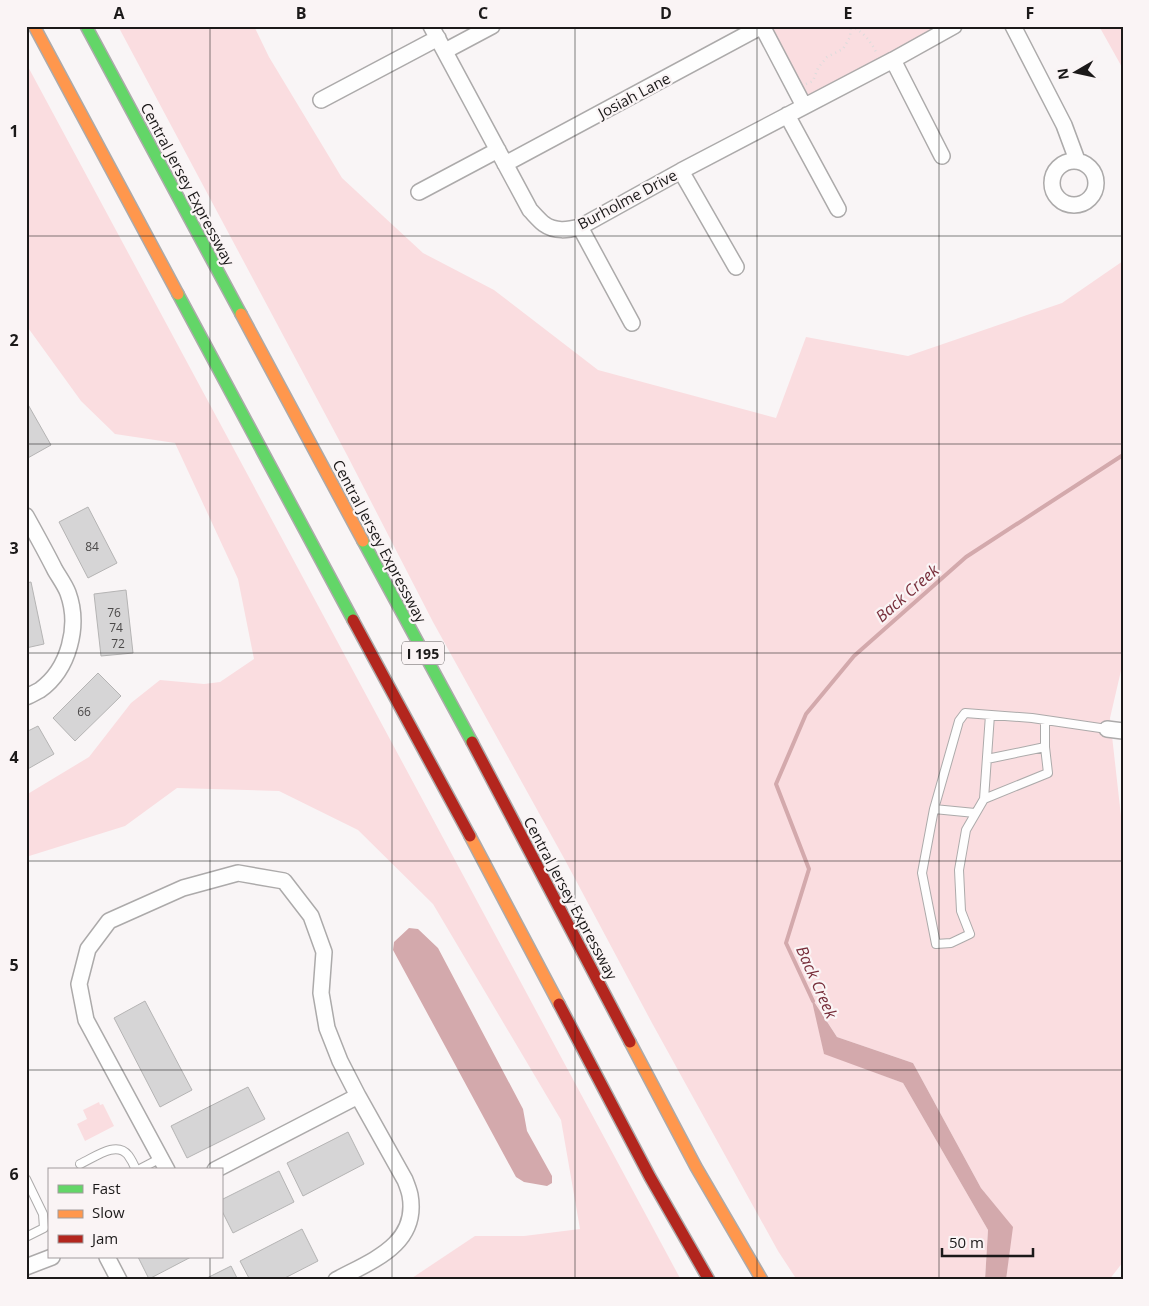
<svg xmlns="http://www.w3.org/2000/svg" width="1149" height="1306" font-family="'Open Sans',sans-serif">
<rect width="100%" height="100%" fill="#f9f5f6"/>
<path fill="#fadde0" d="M118,26H254L269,57L342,178L423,253L494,290L598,370L776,418L806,337L908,356L1062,303L1123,261V662L1110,718L1123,834V1262L1109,1280H1006L1012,1227L981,1188L913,1063L837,1037L812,998L824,1053L903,1083L988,1230L985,1280H797L778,1251L652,1023L565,860L433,622L347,455Z
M762,26H953L804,106Z
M1099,26H1123V69Z
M26,63L681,1280H409L475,1236H524L580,1229L561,1120L433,904L358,830L279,791L177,788L125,826L26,857V795L89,757L131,703L160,680L204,684L220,682L254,659L238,579L175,443L115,434L81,401L26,325Z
M99,1102L100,1105L103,1104L114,1126L85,1141L77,1124L87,1119L83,1110Z"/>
<path fill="#d3a9ac" d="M409,928L418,929L438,948L523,1109L527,1131L552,1176V1183L547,1186L524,1182L516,1177L393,950L394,942Z
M811,997L837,1037L913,1063L981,1188L1013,1227L1006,1280H985L988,1230L903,1083L824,1054Z"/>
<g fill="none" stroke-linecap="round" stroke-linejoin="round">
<path stroke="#d3a9ac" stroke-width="4" d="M813,1001L786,943L809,869L776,784L806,714L854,656L966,557L1123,455"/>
</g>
<path fill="#d6d5d6" stroke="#b5b4b4" d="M26,401L51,445L26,459Z
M88,507L117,563L88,578L59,522Z
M31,582L44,644L26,648V583Z
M126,590L133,653L101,656L94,594Z
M98,673L121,696L75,741L53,718Z
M38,726L54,754L26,770V732Z
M145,1001L192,1090L160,1107L114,1018Z
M248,1087L265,1119L187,1158L171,1126Z
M348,1132L364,1164L303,1196L287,1163Z
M279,1171L294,1202L233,1233L221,1209V1200Z
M302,1229L318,1261L281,1280H250L240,1261Z
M138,1257H191L149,1279Z
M231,1266L238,1280H203Z"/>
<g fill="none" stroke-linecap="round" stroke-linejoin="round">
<g stroke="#acaaaa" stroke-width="10">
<path id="lane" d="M1045,720V747L1048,773L984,799L966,830L959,870L961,911L970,934L951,943L936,944L922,873L934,809L959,721L965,713L1032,718L1107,729
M987,759L1045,747
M984,799L990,715
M934,809L975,813
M80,1164C94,1158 116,1140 128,1155C131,1159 134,1165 136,1170
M138,1170L161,1158
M26,1179L43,1214L44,1228L26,1237"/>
</g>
<g stroke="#acaaaa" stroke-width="18">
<path id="street" d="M431,26L530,210C534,214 539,220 544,224C555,232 568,230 580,227L681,171L893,60L954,26
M762,26L804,106
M1013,26L1064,125L1077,160
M445,51L492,26
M893,60L942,156
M321,100L438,38
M787,115L838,209
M1052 183a22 22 0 1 1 44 0a22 22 0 1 1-44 0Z
M505,164L762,26
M681,171L736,267
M419,192L498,150
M580,227L632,323
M26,516C36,534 46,552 55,570C59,577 65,585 68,593C80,626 69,669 40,690C36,692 31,695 26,697
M1107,729L1123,731
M167,1170L86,1020L79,984L88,949L109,921L183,888L238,873L284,881L311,916L324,952L321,993L327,1028L340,1061L358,1096
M215,1170L358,1096L405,1180C407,1185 409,1190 410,1195C419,1245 371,1261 336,1280
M107,1257L119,1280
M26,1267L52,1257"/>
</g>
<g stroke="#acaaaa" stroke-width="14">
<path id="fast" d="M86,26L241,314
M178,294L353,620
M363,541L472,742"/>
</g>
<g stroke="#acaaaa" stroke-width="14">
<path id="slow" d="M34,26L178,294
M241,314L363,541
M470,836L559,1004
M630,1042L696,1167L762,1280"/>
</g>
<g stroke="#acaaaa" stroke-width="14">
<path id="jam" d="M353,620L470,836
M472,742L630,1042
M559,1004L650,1177L709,1280"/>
</g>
<path stroke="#dddcdc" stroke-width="2.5" stroke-dasharray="1 4" stroke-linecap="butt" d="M851,26C863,32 870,40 876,52
M806,84L813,81L818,68L827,57L843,49L850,37L851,26"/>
<use href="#lane" stroke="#fefefe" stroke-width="8"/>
<use href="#street" stroke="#fefefe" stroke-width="15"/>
<use href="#fast" stroke="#63d668" stroke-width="11"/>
<use href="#slow" stroke="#ff974d" stroke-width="11"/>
<use href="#jam" stroke="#b3261e" stroke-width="11"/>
</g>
<path fill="none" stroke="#1b1919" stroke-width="1" stroke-opacity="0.55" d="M210,26V1170M392,26V1280M575,26V1280M757,26V1280M939,26V1280M26,236H1123M26,444H1123M26,653H1123M26,861H1123M26,1070H1123M210,1257V1280"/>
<g text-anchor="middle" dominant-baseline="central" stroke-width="4.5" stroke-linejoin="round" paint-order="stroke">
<g font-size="12" fill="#4a4848">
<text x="92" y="546">84</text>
<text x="114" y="612">76</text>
<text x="116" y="627">74</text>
<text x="118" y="643">72</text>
<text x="84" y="711">66</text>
</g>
<rect fill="#faf4f5" stroke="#5e5b5b" stroke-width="1" x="402" y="641.5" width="42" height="23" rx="4"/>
<g font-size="14" font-weight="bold" fill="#1b1919">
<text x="423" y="653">I 195</text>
</g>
<g font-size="15" fill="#1b1919" stroke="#faf4f5">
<text transform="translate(634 95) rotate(-28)">Josiah Lane</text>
<text transform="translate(188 184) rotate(62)">Central Jersey Expressway</text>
<text transform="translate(627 199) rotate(-28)">Burholme Drive</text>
<text transform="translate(380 541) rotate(62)">Central Jersey Expressway</text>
<text transform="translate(571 898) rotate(62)">Central Jersey Expressway</text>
</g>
<g font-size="16" font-style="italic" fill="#782f3b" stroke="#faf4f5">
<text transform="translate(907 593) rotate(-41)">Back Creek</text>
<text transform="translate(817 982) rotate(66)">Back Creek</text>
</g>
</g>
<rect width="1149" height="1306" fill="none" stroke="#faf4f5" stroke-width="55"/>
<rect x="48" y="1168" width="175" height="90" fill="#faf4f5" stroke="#a19c9d"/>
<rect x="58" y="1185" width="25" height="8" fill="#63d668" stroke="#a19c9d"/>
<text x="92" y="1194" font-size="15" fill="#1b1919">Fast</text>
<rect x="58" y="1210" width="25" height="8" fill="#ff974d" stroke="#a19c9d"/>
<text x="92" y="1218" font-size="15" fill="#1b1919">Slow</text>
<rect x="58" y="1235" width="25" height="8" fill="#b3261e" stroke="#a19c9d"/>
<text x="92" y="1244" font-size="15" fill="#1b1919">Jam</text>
<g transform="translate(1076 72) rotate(261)" stroke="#faf4f5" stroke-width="4" paint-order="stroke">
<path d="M0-4L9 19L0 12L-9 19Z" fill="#1b1919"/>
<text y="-8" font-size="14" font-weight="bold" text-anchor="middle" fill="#1b1919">N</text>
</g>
<path d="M942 1248v8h91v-8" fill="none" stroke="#1b1919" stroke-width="2.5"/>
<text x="949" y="1248" font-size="15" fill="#1b1919" stroke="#faf4f5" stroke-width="4" paint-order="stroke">50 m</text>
<rect x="28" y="28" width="1094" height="1250" fill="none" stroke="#1b1919" stroke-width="2"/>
<g font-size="16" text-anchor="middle" font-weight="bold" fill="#1b1919">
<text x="119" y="19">A</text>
<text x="301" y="19">B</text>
<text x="483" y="19">C</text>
<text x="666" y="19">D</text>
<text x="848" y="19">E</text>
<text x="1030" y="19">F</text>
<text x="14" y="137">1</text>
<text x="14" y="346">2</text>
<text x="14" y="554">3</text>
<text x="14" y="763">4</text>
<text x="14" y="971">5</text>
<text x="14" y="1180">6</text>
</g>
</svg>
